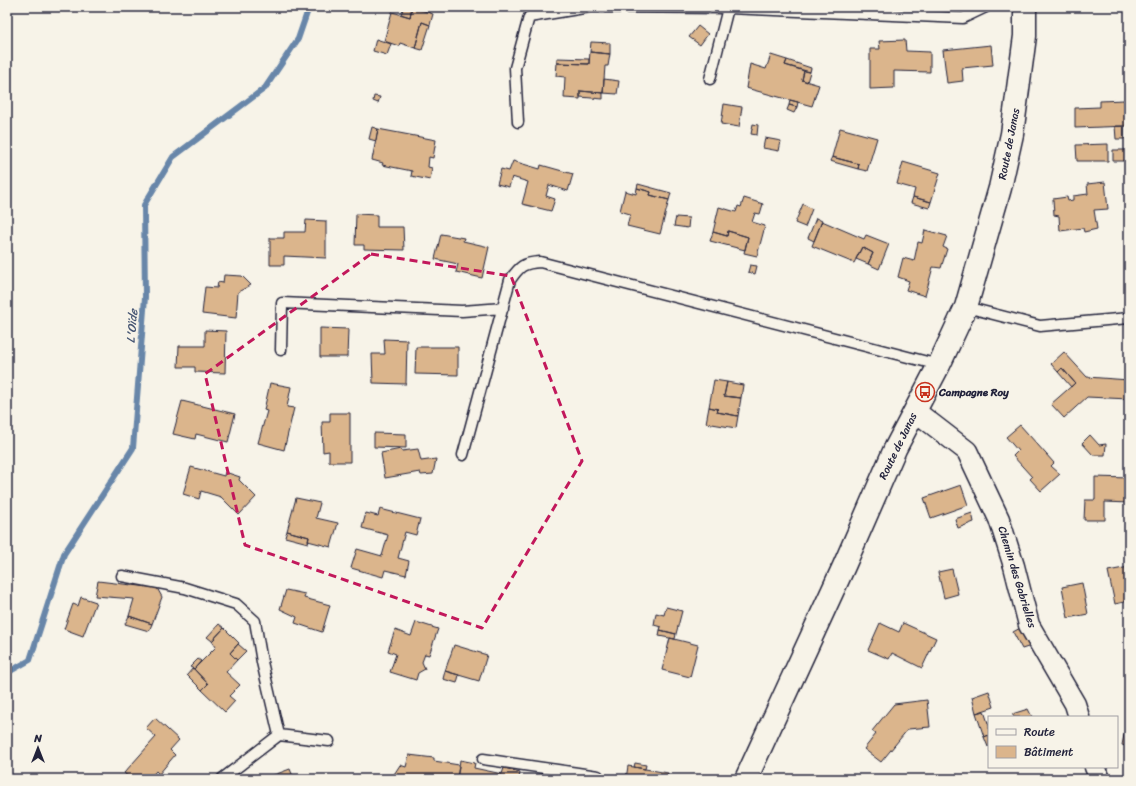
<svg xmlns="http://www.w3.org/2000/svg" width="1136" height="786" font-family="Sriracha,sans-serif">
<rect width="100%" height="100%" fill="#f7f3e8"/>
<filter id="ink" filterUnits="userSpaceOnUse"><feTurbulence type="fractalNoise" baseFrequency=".025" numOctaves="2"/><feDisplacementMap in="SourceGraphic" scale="8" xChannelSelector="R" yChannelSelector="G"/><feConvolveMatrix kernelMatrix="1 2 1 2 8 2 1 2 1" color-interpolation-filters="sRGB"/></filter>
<g filter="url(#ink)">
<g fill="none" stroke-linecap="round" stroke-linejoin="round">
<path stroke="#6886a9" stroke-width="6" d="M7,673L30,660L64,554L133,448L145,297L144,205L173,157L265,88L298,39L309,7"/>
</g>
<path fill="#dbb58c" stroke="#22223b" d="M404,7H412L410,17L401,14Z
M412,7L433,14L430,25L422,22L415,48L400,43L399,46L384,41L392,12L410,17Z
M422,22L430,25L422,50L415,48Z
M698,26L708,34L700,45L689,37Z
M376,39L391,44L387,55L373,51Z
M905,40L906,51L930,52V72L894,71V88L870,89V49H880L879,41Z
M591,42L610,43V54L590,52Z
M991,45L993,65L962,68L963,81L947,83L943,50Z
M590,52L610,54L608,66H605L603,93L580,91V99L564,98L565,77L556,76L557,63L589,64Z
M771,55L787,60L785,65L804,71L802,80L819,85L812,106L746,88L750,64L766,69Z
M557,58L589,59V64L557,63Z
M787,60L811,68L810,72L785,65Z
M804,71L810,72L807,82L802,80Z
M604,79L619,81L617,94L603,93Z
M580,91L603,93V99L580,97Z
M374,96L380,97L378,103L373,101Z
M790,100L798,102L797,107L789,105Z
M1124,100H1129V126L1075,128V108L1100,107V101Z
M724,104L742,107L739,127L721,124Z
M789,105L797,107L794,113L787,110Z
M753,124L758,125L757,135L751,134Z
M1115,126H1124V139H1116Z
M372,127L378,129L376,141L369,139Z
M840,128L877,138L867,171L858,169L859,164L832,157Z
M378,129L436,140L433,158L429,157L428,167L432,168L430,180L411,176L412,171L382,165L383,163L372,160Z
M765,138L781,141L779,151L763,148Z
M1108,144V161H1077L1076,145Z
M1113,150H1129V161H1113Z
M832,157L859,164L858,169L830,161Z
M513,161L540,169L541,165L573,174L568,191L549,185L546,196L555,199L551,211L522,204L528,182L512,177L509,187L497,184L501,169L509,171Z
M903,162L940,173L931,202L913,197L915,189L897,184Z
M1105,182L1108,209L1094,210L1097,229L1084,232L1083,228L1060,231L1059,216L1054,215L1053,199L1067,197L1068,201L1073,200V196L1088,194L1087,184Z
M638,184L671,193L669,200L650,195L651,192L637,188Z
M637,188L651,192L650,195L669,200L660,234L627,226L630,214L620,211L625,191L636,194Z
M913,197L931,202L929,208L911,203Z
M744,198L763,204L760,214L755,213L752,222L765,226L757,256L744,253L748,237L728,231L727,236L713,232L719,207L736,212L738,206L741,207Z
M803,204L812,209L805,227L795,223Z
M356,214L377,215V227H403L404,250L364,249V245H355Z
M676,217L689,218L688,228L674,226Z
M816,218L822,221L814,241L808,238Z
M306,220L326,221V258L284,256V265H270V238H284V232H305Z
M822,221L864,239L866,235L889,244L879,269L868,264L873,253L862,247L854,263L812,246Z
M925,230L947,236L943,247L947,249L941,268L933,267L925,296L906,290L909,281L898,277L903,258L914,261L918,242L922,243Z
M728,231L748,237L745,250L710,241L713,232L727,236Z
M441,234L464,238L463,241L489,247L482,278L456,272L458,264L435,259Z
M862,247L873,253L868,264L856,259Z
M750,265L757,266L755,274L748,272Z
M224,275L242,276L251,285L238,292L236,318L202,314L205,287L217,288L218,282L223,283Z
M320,328L348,329L347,357H320Z
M205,330L226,331L225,373L195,372V367H178L179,346H205Z
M384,339L407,340L406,384L373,383L372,354H385Z
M416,347H458V375L415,374Z
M1064,352L1087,377L1129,380V399L1087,397L1064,418L1051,404L1075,383L1062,368L1058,372L1051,364Z
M1062,368L1075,383L1071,387L1058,372Z
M714,380L727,382L724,396L741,398L738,416L717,412L718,409L709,407Z
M727,382L743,385L741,398L724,396Z
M270,383L291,387L287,407L294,408L284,450L258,443L267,411L264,410Z
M182,401L235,414L228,442L196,434L195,439L173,434Z
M709,407L718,409L717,412L738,416L736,428L706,423Z
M330,413H350V462H329V451L323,452L322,422H330Z
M1020,425L1054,463L1051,466L1060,474L1041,491L1030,479L1032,477L1013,456L1018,451L1006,437Z
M374,433L406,434V448L374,447Z
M1090,435L1099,445L1106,444L1105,455H1093L1082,443Z
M401,449L402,451L418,449L421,461L436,459L433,474L421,475L420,472L385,478L381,453Z
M191,467L224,476L225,472L240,477L239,480L256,497L239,515L221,497L201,491L199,499L183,494Z
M1095,477L1129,478V503L1105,502V520H1084L1085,500H1095Z
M961,485L968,505L931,518L924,498Z
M296,498L320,503L316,518L338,523L331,547L308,541L309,537L287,531Z
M380,509L420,519L416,535L405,532L398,558L409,561L406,575L385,570L383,577L351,568L357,549L382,556L388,535L362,528L366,513L378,516Z
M972,513L974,522L958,528L955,519Z
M287,531L309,537L308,543L285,537Z
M1129,567V601L1115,604L1108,571Z
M952,569L958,594L944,598L938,572Z
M98,581L157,588L162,597L152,624L129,616L134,599L95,596Z
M1082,583L1088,614L1068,618L1062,587Z
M286,590L305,594L304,598L330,605L322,632L295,623L297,617L280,609Z
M81,597L96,602L83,636L64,629L73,604L78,606Z
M666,607L682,611L676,634L660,630L661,627L654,625L656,613L664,615Z
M129,616L152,624L149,631L125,624Z
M416,622L438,629L429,655L425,654L422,662L425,669L418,673L416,680L390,672L396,654L388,651L395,630L411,636Z
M880,623L899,632L903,623L936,638L922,668L892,653L889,659L868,650Z
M219,624L224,628L212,641L207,637Z
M1022,627L1031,646L1022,649L1013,632Z
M224,628L239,643L230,653L237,660L226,672L240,685L229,696L235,701L225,712L202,690L208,684L194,669L216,647L212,641Z
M660,630L676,634L675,639L659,636Z
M670,638L698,645L690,677L662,670Z
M238,644L246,651L237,660L230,653Z
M454,645L487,655L479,681L445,671Z
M198,659L201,661L194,669L190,667Z
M193,668L208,684L202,690L187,675Z
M445,671L459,675L457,683L443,679Z
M989,691L994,707L976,713L972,697Z
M927,700L930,727L908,729L881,762L864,749L876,734L872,731L894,704Z
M1028,709L1032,717H1014L1012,714Z
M984,711L989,726V735L984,737L976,713Z
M155,718L179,740L170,750L175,755L159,774L156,771L149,779H131L124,773L156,737L146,728Z
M1126,725L1129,726V747L1122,745Z
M989,735V746L988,747L984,737Z
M409,755L434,758V761L459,765L457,779H391L400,765L406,767Z
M460,760L475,763L474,768L502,774L504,768L520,772L519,779H457Z
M635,763L646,765L645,769L634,767Z
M628,766L668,773L667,779H626Z
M290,769L294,779H266V778Z"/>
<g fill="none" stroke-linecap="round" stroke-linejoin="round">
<g stroke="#22223b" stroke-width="13">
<path id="service" d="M592,7L728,8L963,18L986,7
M710,79L728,8
M518,122L515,68L529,17L590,7
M966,307L1040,326L1129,318
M281,350L282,303L462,311L503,308
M463,455L510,280C520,266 523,263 540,262L939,365
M122,576L185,588L236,604L255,621L262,662L279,735
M483,759L598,776V779
M222,779L279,735L329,741"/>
</g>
<g stroke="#22223b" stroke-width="23">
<path id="minor" d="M915,411L967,451L999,519L1014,566L1029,625L1075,704L1079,717
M1095,767L1100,779"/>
</g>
<g stroke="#22223b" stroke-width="25">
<path id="tertiary" d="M746,779L844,566L895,449L939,365L966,307L1000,188L1012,134L1025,36V7"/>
</g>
<use href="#service" stroke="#f7f3e8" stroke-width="10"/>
<use href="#minor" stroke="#f7f3e8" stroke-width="20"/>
<use href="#tertiary" stroke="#f7f3e8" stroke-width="22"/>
</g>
</g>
<path fill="none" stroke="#c2185b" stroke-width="3" stroke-dasharray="8 5" stroke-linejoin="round" d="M371,254L511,276L582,461L482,628L245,545L205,374Z"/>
<defs>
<g id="bus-ring" transform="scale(1)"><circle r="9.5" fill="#f7f3e8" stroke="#c8321e" stroke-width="1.5"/><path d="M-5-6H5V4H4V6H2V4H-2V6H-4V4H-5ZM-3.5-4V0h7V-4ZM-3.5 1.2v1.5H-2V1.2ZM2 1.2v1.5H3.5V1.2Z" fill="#c8321e"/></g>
</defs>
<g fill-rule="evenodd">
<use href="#bus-ring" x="925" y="392"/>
</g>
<g text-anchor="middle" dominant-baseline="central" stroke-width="3.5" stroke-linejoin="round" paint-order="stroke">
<g font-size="11" fill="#22223b" stroke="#f7f3e8">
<text transform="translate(1009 144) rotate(-79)">Route de Janas</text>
<text transform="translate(898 446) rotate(-64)">Route de Janas</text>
<text transform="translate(1017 577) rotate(73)">Chemin des Gabrielles</text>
</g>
<g font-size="11" font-weight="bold" fill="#22223b" stroke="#f7f3e8" text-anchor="start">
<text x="939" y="392">Campagne Roy</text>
</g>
<g font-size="12" font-style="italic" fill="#455472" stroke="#f7f3e8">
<text transform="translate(132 326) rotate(-85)">L'Oïde</text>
</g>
</g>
<rect width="1136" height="786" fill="none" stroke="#f7f3e8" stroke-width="24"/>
<rect x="12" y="12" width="1112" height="762" fill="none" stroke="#22223b" stroke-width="1.5" filter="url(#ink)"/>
<rect x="988" y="716" width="130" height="52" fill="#f7f3e8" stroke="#a29fa3"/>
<rect x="996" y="729" width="20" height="6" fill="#f7f3e8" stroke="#a29fa3"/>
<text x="1024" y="736" font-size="12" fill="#22223b">Route</text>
<rect x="996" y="746" width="20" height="12" fill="#dbb58c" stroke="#a29fa3"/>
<text x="1024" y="756" font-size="12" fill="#22223b">Bâtiment</text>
<g transform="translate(38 748)" stroke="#f7f3e8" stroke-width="3" paint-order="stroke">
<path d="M0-3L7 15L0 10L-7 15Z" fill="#22223b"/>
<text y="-6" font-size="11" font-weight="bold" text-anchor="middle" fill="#22223b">N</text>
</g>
</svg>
